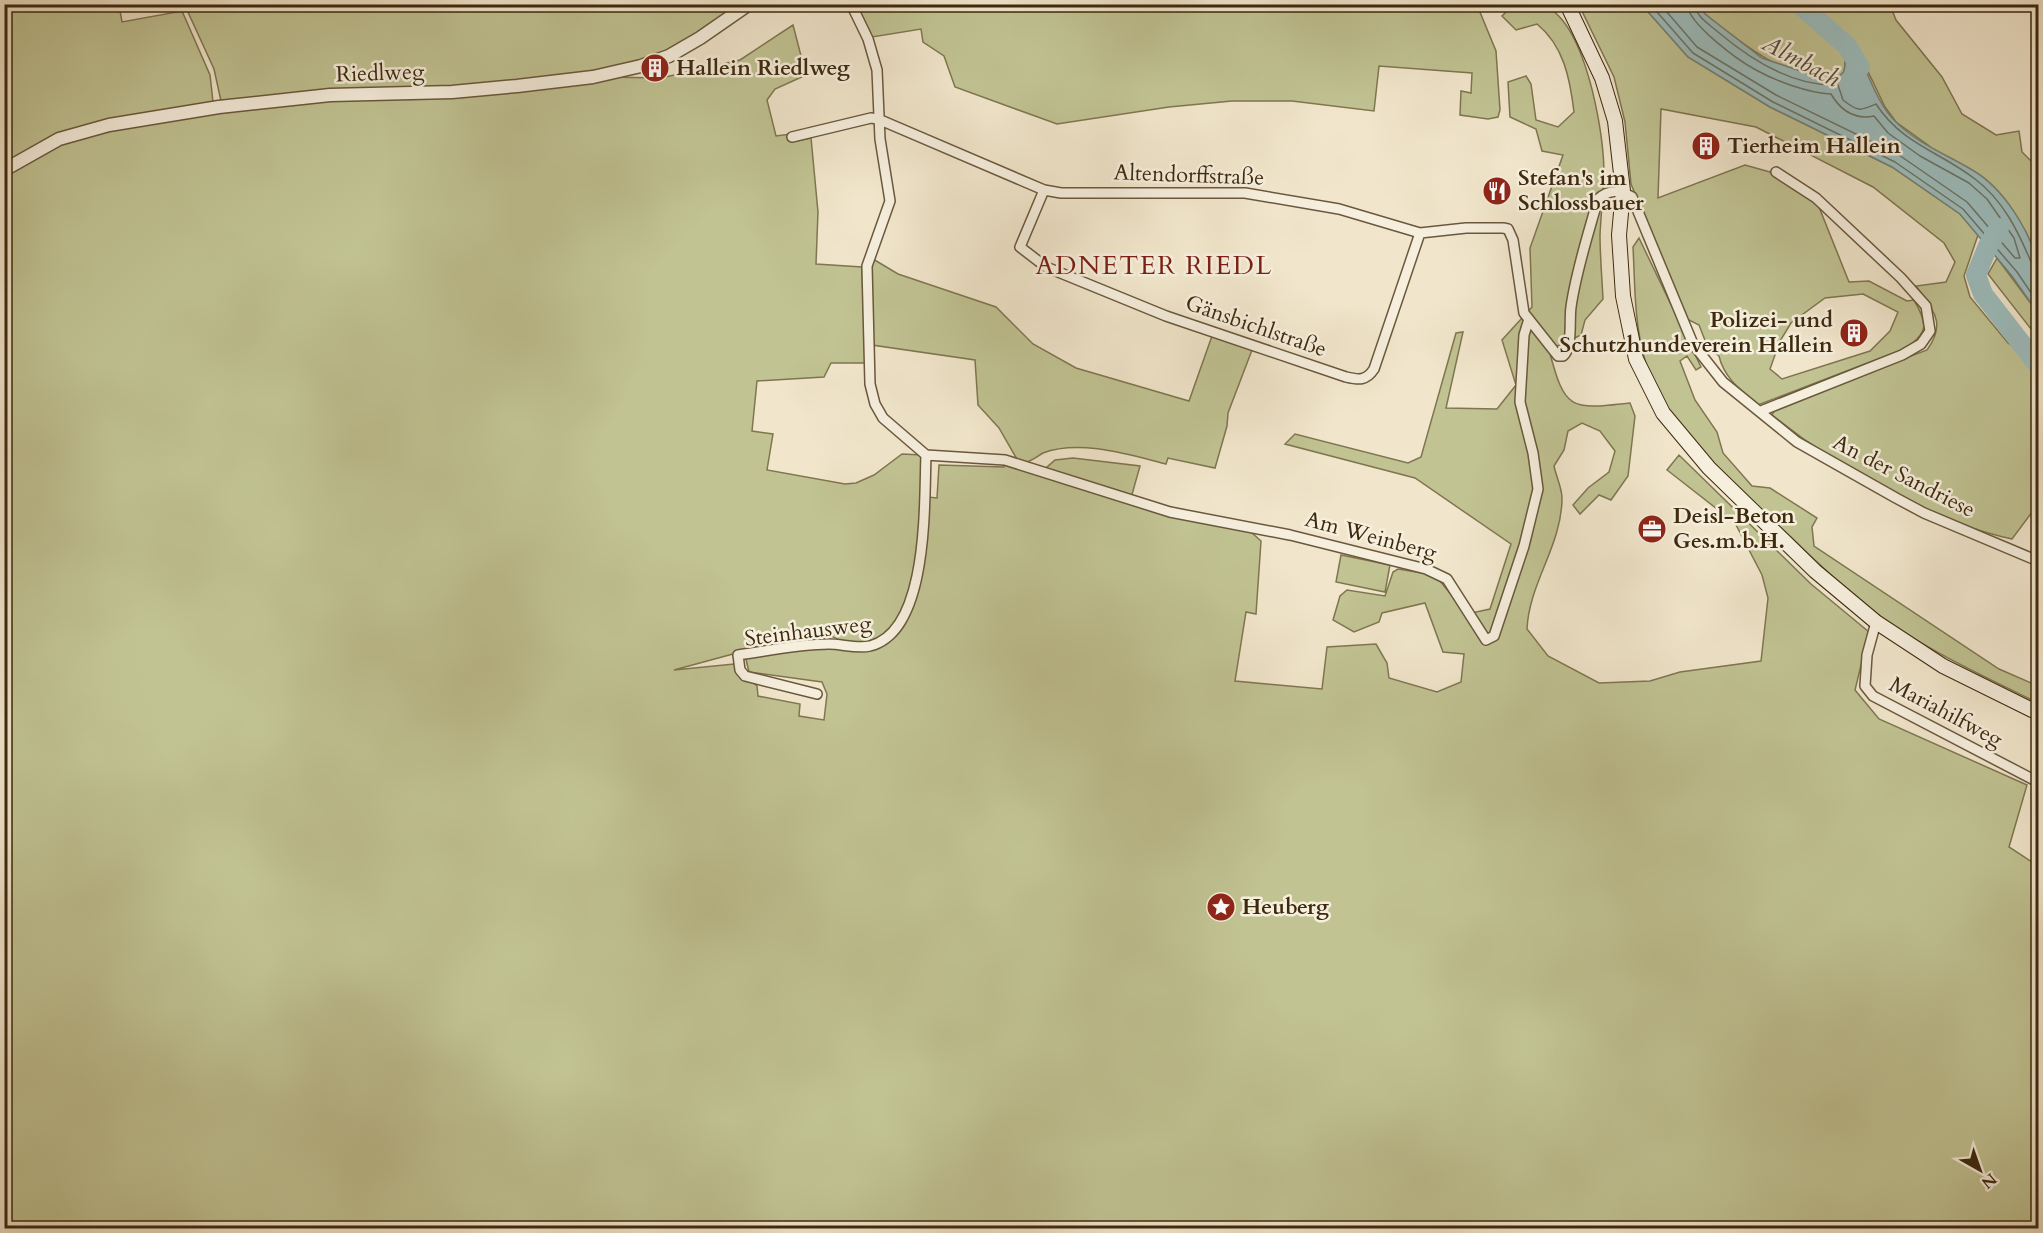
<svg xmlns="http://www.w3.org/2000/svg" width="2043" height="1233" font-family="Cardo,serif">
<rect width="100%" height="100%" fill="#f1e6cc"/>
<filter id="stains"><feTurbulence type="fractalNoise" baseFrequency=".00333" numOctaves="4"/><feColorMatrix values="0 0 0 0 .2 0 0 0 0 .09 0 0 0 0 .02 0 0 0 .5 -.17"/></filter>
<radialGradient id="worn" r=".72"><stop offset=".6" stop-color="#630" stop-opacity="0"/><stop offset="1" stop-color="#630" stop-opacity=".3"/></radialGradient>
<path fill="#c1c393" stroke="#7f7650" stroke-width="1.5" fill-rule="evenodd" d="M189,4L745,5L665,54L590,74L488,85L221,101L214,69L187,10L191,9Z
M1534,4C1581,5 1600,117 1603,153C1606,179 1601,208 1600,235C1600,256 1602,278 1603,299L1585,320L1581,335L1549,350C1565,410 1569,410 1630,403L1635,416L1628,476L1611,500L1599,495L1580,514L1573,505L1588,488L1609,472L1615,451L1600,431L1582,423L1568,431L1564,450L1554,466C1556,476 1562,488 1562,498C1562,545 1529,583 1527,629L1548,656L1599,683L1650,681L1680,672L1761,661L1768,598L1762,575L1735,523L1667,470L1679,455L1811,584L1869,632L1855,690L1879,719L2027,785L2009,847L2038,866V1228H5L4,173L39,152L85,133L128,124L311,100L605,77L661,78L740,60L793,25L806,75L775,89L767,100L776,136L791,134L793,142L811,138L818,212L816,264L862,267L865,363H831L824,377L757,381L752,431L773,434L767,470L845,484L856,483L874,475L902,454L922,455C921,500 925,635 866,642C853,643 841,643 830,635L828,640L810,631L803,634C827,647 831,648 859,648C874,648 886,646 897,635C923,609 924,533 928,497L937,498L939,465L1004,467V463C1086,491 1167,514 1251,532L1261,541L1256,614L1246,612L1235,681L1322,689L1327,647L1376,644L1387,663L1389,678L1437,692L1461,682L1464,654L1443,652L1425,603L1382,613L1379,622L1354,632L1333,620L1340,596L1347,590L1385,596L1393,572L1398,569L1435,575L1467,614L1490,609L1511,544L1415,478L1285,444L1295,434L1408,463L1421,457L1456,333L1463,332L1446,408L1497,409L1516,385L1502,340L1532,307L1530,248L1563,155L1542,151L1536,129L1510,117L1508,82L1526,76L1531,84L1536,120L1558,127L1574,112C1570,79 1564,46 1537,24L1516,30L1502,16L1511,7ZM744,651L749,672L822,682L827,694L824,720L799,716L800,704L758,696L757,686L734,664L674,670Z
M5,5H119L122,22L182,11L210,75L213,102L58,133C38,141 23,155 5,167Z
M855,5H1477L1496,51L1500,110L1498,117L1488,119L1460,115L1461,91L1471,93L1472,73L1379,66L1374,111L1292,101H1232L1169,107L1057,124L955,87L944,56L923,42L921,29L872,37Z
M1579,5H1642L1688,57L1770,107L1892,167L1960,214L1978,235L1964,276L1970,297L2008,343L2019,350L2038,375V504L2012,539C1932,522 1835,466 1772,415L1776,408L1927,350C1947,322 1933,311 1916,286L1946,282L1955,262L1944,243L1873,187L1756,127L1661,109L1658,198L1745,165L1770,172L1817,202L1849,282L1869,281L1907,301L1914,300C1928,324 1929,333 1904,349L1758,405C1741,390 1724,378 1719,356L1708,348L1699,325L1687,319L1631,184L1625,122L1614,77ZM1863,294L1898,312L1890,331L1870,351L1782,379L1770,369L1780,341L1791,323L1825,298Z
M1699,5H1890L1896,20L1942,77L1962,114L1996,135L2019,131L2022,152L2038,168V262L2026,232L1928,145L1896,122L1885,107L1861,57L1847,46L1844,72L1837,78C1793,86 1737,40 1705,14Z
M1639,238L1701,367L1696,370L1687,356L1680,361L1695,400L1717,432L1723,453L1752,486L1770,488L1817,518L1812,527L1814,546L1999,669L2038,686V703C1981,675 1919,647 1868,607C1841,586 1816,561 1791,537C1738,487 1667,432 1645,360C1634,323 1635,284 1633,247Z
M1997,258L2038,313V338L1988,274Z
M873,259L898,274L996,307L1033,344L1076,368L1189,401L1212,336L1252,350L1228,413L1227,426L1215,468L1168,458L1166,464C1130,455 1080,439 1043,453C1038,456 1033,460 1027,462L1018,461L999,428L978,405L975,360L872,345L870,273Z
M1073,458L1140,466L1131,498L1048,471L1046,468L1055,460Z
M1341,555L1390,565L1385,592L1336,582Z"/>
<path fill="#9dbebf" stroke="#778278" stroke-width="1.5" d="M1642,5H1699L1705,14L1762,58L1827,80C1854,75 1841,63 1847,46L1852,42C1867,67 1875,102 1896,122C1918,144 1948,155 1974,171C2004,189 2029,230 2038,263C2043,277 2039,298 2038,313L2012,276L1960,214L1892,167L1770,107L1688,57Z"/>
<g fill="none" stroke-linecap="round" stroke-linejoin="round">
<path stroke="#6d7466" stroke-width="1.5" d="M1650,4L1693,53L1773,102L1895,162L1963,209L2017,272L2038,303
M1660,4L1697,47L1776,95L1899,155L1967,202L2015,258H2020L2014,238L1987,199L1969,183L1920,156L1888,133L1874,116C1854,120 1841,111 1831,94C1808,93 1776,81 1756,70C1739,61 1688,24 1687,4
M1695,4C1696,17 1709,24 1718,32C1751,60 1794,87 1838,85L1843,100C1858,112 1860,111 1876,104C1903,145 1939,151 1975,179C2003,200 2018,231 2031,262L2038,265"/>
<path stroke="#9dbebf" stroke-width="20" d="M1799,4L1847,46L1860,67
M1999,228L1988,246L1976,275L1983,294L2038,365"/>
<g stroke="#6a583d" stroke-width="12">
<path id="minor" d="M851,4L868,39L877,70L880,139L890,201L867,266L870,384L875,404L883,418L926,455
M792,137L871,118L878,119L1044,190L1061,193H1245L1339,209L1420,233L1466,228H1503L1508,229L1513,240L1524,313L1558,356H1563C1573,348 1569,320 1571,307C1576,271 1588,235 1598,199C1609,189 1620,190 1632,197L1693,344L1723,382L1797,442L1896,498L1924,513L2038,561
M1044,190L1020,247L1046,267L1166,316L1346,377C1359,380 1366,381 1374,369L1420,233
M1761,411L1902,355L1921,344L1930,331L1926,306L1901,278L1816,198L1776,172
M926,455L1005,460L1170,512L1290,535L1426,569L1447,579L1486,640L1494,636L1524,546L1538,489L1533,453L1520,402L1524,335L1528,322
M1876,622L1867,655L1865,686L1873,696L2038,782
M817,694L745,676L740,670L738,655C767,651 799,644 829,644C842,644 857,649 870,646C929,631 924,504 926,455"/>
</g>
<g stroke="#6a583d" stroke-width="15">
<path id="tertiary" d="M4,170L59,139L109,125L219,107L330,95L452,92L517,86L593,77L641,66L669,56L700,38L749,4"/>
</g>
<g stroke="#3d290d" stroke-width="16">
<path id="secondary" d="M1567,4L1602,78L1615,121L1623,191L1619,235L1623,296L1636,359L1663,413L1709,468L1815,571L1876,622L1943,666L2038,713"/>
</g>
<use href="#minor" stroke="#f6efde" stroke-width="9"/>
<use href="#tertiary" stroke="#f6efde" stroke-width="12"/>
<use href="#secondary" stroke="#f6efde" stroke-width="14"/>
</g>
<defs>
<g id="building-disc" transform="scale(1.5)"><circle r="9.5" fill="#8f2418" stroke="#f6efde"/><path d="M-4-6H4V6H1V3H-1V6H-4ZM-2.5-4.3h1.7v1.8h-1.7ZM.8-4.3h1.7v1.8H.8ZM-2.5-1h1.7V.8h-1.7ZM.8-1h1.7V.8H.8Z" fill="#fff"/></g>
<g id="restaurant-disc" transform="scale(1.5)"><circle r="9.5" fill="#8f2418" stroke="#f6efde"/><path d="M-5-6h1v4h1v-4h1v4h1v-4h1v5L-1.5 .5V6h-2V.5L-5-1ZM5-6V6H3V1.5H1.5Q1.5-4 5-6Z" fill="#fff"/></g>
<g id="office-disc" transform="scale(1.5)"><circle r="9.5" fill="#8f2418" stroke="#f6efde"/><path d="M-6-3h4V-5.5h4V-3h4V5H-6ZM-1-4.5V-3h2v-1.5ZM-6 0V1H6V0Z" fill="#fff"/></g>
<g id="sight-disc" transform="scale(1.5)"><circle r="9.5" fill="#8f2418" stroke="#f6efde"/><path d="M0-6L1.8-2.2L6-1.7L2.9 1.2L3.7 5.4L0 3.3L-3.7 5.4L-2.9 1.2L-6-1.7L-1.8-2.2Z" fill="#fff"/></g>
</defs>
<g fill-rule="evenodd">
<use href="#building-disc" x="655" y="68"/>
<use href="#building-disc" x="1706" y="146"/>
<use href="#restaurant-disc" x="1497" y="191"/>
<use href="#building-disc" x="1854" y="333"/>
<use href="#office-disc" x="1652" y="529"/>
<use href="#sight-disc" x="1221" y="907"/>
</g>
<g text-anchor="middle" dominant-baseline="central" stroke-width="5" stroke-linejoin="round" paint-order="stroke">
<g font-size="22" font-weight="bold" fill="#3d290d" stroke="#f6efde" text-anchor="start">
<text x="676" y="68">Hallein Riedlweg</text>
<text x="1727" y="146">Tierheim Hallein</text>
<text x="1518" y="178">Stefan's im<tspan x="1518" dy="25">Schlossbauer</tspan></text>
<text x="1833" y="320" text-anchor="end">Polizei- und<tspan x="1833" dy="25">Schutzhundeverein Hallein</tspan></text>
<text x="1673" y="516">Deisl-Beton<tspan x="1673" dy="25">Ges.m.b.H.</tspan></text>
<text x="1242" y="907">Heuberg</text>
</g>
<g font-size="22" fill="#3d290d" stroke="#f6efde">
<text transform="translate(380 73) rotate(-2)">Riedlweg</text>
<text transform="translate(1189 175) rotate(2)">Altendorffstraße</text>
<text transform="translate(1256 326) rotate(19)">Gänsbichlstraße</text>
<text transform="translate(1904 476) rotate(27)">An der Sandriese</text>
<text transform="translate(1371 536) rotate(15)">Am Weinberg</text>
<text transform="translate(808 631) rotate(-7)">Steinhausweg</text>
<text transform="translate(1946 712) rotate(28)">Mariahilfweg</text>
</g>
<g font-size="24" font-style="italic" fill="#554e3a" stroke="#f6efde">
<text transform="translate(1801 61) rotate(28)">Almbach</text>
</g>
<g font-size="26" letter-spacing="1.5" fill="#7a1f14" stroke="#f6efde">
<text x="1154" y="265">ADNETER RIEDL</text>
</g>
</g>
<rect width="2043" height="1233" fill="none" stroke="#f1e6cc" stroke-width="24"/>
<rect x="6" y="6" width="2031" height="1221" fill="none" stroke="#3d290d" stroke-width="3"/>
<rect x="12" y="12" width="2019" height="1209" fill="none" stroke="#3d290d" stroke-width="1.5"/>
<g transform="translate(1980 1170) rotate(140)" stroke="#f6efde" stroke-width="4.5" paint-order="stroke">
<path d="M0-4.5L10 22L0 15L-10 22Z" fill="#3d290d"/>
<text y="-9" font-size="16" font-weight="bold" text-anchor="middle" fill="#3d290d">N</text>
</g>
<rect width="100%" height="100%" filter="url(#stains)"/>
<rect width="100%" height="100%" fill="url(#worn)"/>
</svg>
